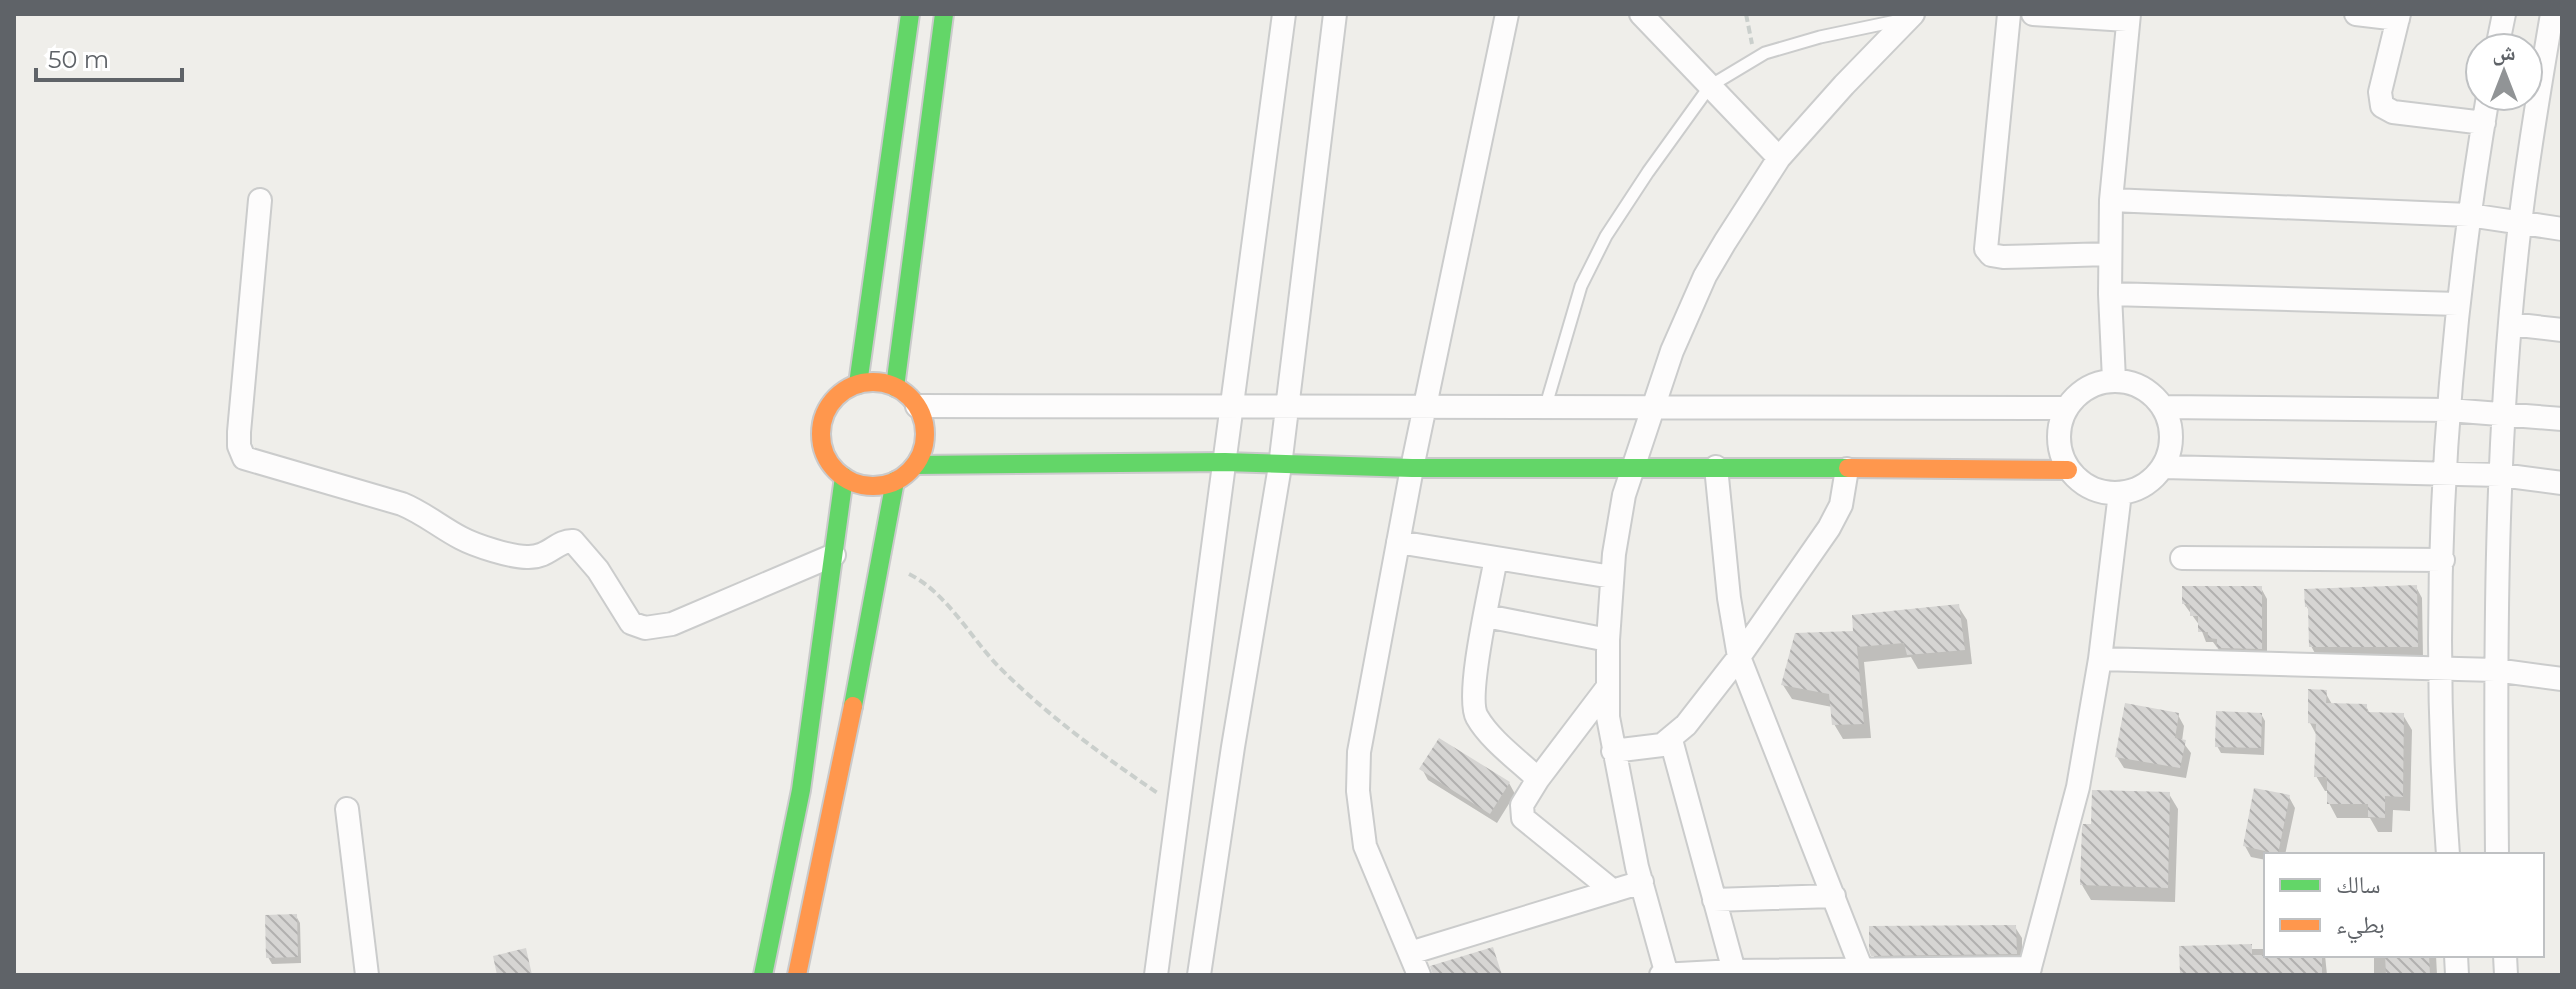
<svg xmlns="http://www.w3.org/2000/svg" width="2576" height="989" font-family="Montserrat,'Noto Naskh Arabic',sans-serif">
<defs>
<pattern id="building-back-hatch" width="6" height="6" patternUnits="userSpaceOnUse" patternTransform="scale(2)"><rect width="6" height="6" fill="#d6d5d3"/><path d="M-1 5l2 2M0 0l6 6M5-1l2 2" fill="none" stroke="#b1b0af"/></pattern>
</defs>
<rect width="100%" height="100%" fill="#efeeea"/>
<path fill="#0003" d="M2416,587L2422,598L2423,657H2317L2311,646L2310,613L2307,607Z
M2261,588L2267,599V659L2225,658L2213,642H2206L2200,626L2184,604Z
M1958,606L1967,620L1972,664L1918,669L1911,657L1864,662L1871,738L1843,739L1834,724L1832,707L1792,699L1783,685L1855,633Z
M2325,692L2333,706H2366L2370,714L2403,715L2412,730L2410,811L2393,810L2392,832H2378L2370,818H2337L2329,803V791H2325L2316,776L2317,736L2310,723Z
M2261,714L2265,721L2264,755L2221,753L2217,746Z
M2178,715L2184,726L2182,741L2191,753L2186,778L2124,768L2117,757Z
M1422,769L1509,783L1515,794L1497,823L1428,780Z
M2169,794L2178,809L2175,902L2091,900L2082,885L2093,826Z
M2289,797L2295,808L2285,855H2266V860L2251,857L2245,846Z
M296,916L300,923L301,963L272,964L268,957Z
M2015,927L2022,938V964L1880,966L1873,955Z
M2252,949H2266V955H2325L2327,975H2182Z
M2374,955H2436L2437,975H2374Z"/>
<path fill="url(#building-back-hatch)" d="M2417,585L2418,647H2309L2308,607H2305L2304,589Z
M2182,586H2262V649L2217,648V639L2208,638V632H2198V616H2190V604H2182Z
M1959,604L1965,650L1907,655L1904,643L1857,647L1864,724L1832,725L1829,694L1781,685L1795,633L1853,631L1852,615Z
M2308,689L2327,690L2326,703L2367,704V712L2404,713L2403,797L2385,796V818L2368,817V804H2327V777H2314L2316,724L2308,723Z
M2125,703L2179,713L2175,738L2186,740L2180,768L2115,757Z
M2216,711L2262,713L2261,748L2215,747Z
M1439,738L1510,782L1490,814L1419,769Z
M2254,788L2290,795L2278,854L2243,846Z
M2092,790L2170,792L2168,888L2080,885L2082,827L2083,824H2091Z
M297,914L298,957L266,958L265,915Z
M2016,925L2017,954L1871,956L1869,950V926Z
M2252,944V955H2322V975H2180L2179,946Z
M1493,947L1502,975H1433L1430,966Z
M526,948L532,975H497L493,956Z
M2385,955H2429L2430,975H2386Z"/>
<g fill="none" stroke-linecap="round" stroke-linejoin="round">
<g stroke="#cbcccc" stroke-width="15">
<path id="lane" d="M1546,405L1581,286L1606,236L1648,172L1710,86L1765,53L1820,37L1901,20"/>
</g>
<g stroke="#cbcccc" stroke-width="26">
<path id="street" d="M1641,14L1779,158
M2009,14L1986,249L1991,255L2003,257L2110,254
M2033,14L2127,20
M2356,14L2398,19
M2399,14L2380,92L2382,106L2393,112L2484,123
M2497,48L2504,14
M260,200L239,432V446L244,458L402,504C424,513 440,527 461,538C476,546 511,557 527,557C549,558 557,540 573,541L598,570L631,623L645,628L672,624L834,555
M2111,200L2469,215L2562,229
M2110,294L2458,304
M2510,324L2562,330
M2114,380L2110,294L2111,200L2129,14
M2059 437a56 56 0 1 1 112 0a56 56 0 1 1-112 0Z
M917,406L2066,408
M2163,407L2449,410L2562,419
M1716,467L1729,598L1739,657L1862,970
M2163,467L2501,475L2562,483
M1398,542L1612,577
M1496,558C1491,587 1465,696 1477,717C1490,740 1518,760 1538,779L1607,688
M2182,558L2443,560
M1486,616L1608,640
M2100,659L2495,670L2562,679
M1671,740L1734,971
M1613,751L1662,745L1686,725L1739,657L1829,528L1841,505L1847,469
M1538,779L1522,805L1523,818L1613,891
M347,809L367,975
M2448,855C2429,602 2445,346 2488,96
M2497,855C2495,645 2495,433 2520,224C2528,154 2540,84 2552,14
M1714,900L1834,896
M1410,953L1642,882
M2456,955L2457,975
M2505,955L2506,975
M1156,975L1284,14
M1199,975L1233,747L1280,466L1335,14
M1419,975L1365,846L1358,791L1359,752L1412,468L1507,14
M1661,975L1734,971L2030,968
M1667,975L1637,867L1608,717V640L1614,554L1624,495L1672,351L1705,276L1725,242L1779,158L1844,85L1913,14
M2028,975L2078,787L2100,659L2120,493"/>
</g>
<g stroke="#cacacb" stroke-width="22">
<path id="fast" d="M858,384L910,14
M895,387L944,14
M915,465L1225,462L1412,468H1848
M853,706L895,481
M763,975L801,790L844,477"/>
</g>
<g stroke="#cacacb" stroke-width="22">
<path id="slow" d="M821 434a52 52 0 1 1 104 0a52 52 0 1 1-104 0Z
M1848,468L2068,470
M797,975L853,706"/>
</g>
<path stroke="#cacfcc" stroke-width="4" stroke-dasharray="8 4" stroke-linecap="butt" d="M1746,14L1752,44
M909,574C947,593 970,637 999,667C1048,716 1103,756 1159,794"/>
<use href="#lane" stroke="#fdfcfc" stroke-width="11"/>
<use href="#street" stroke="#fdfcfc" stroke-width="22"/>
<use href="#fast" stroke="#63d668" stroke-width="18"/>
<use href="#slow" stroke="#ff974d" stroke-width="18"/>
</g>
<rect width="2576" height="989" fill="none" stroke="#5f6368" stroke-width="32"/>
<rect x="2264" y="853" width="280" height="104" fill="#ffffff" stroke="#bfc1c3" stroke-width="2"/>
<rect x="2280" y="879" width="40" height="12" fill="#63d668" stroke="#bfc1c3" stroke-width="2"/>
<text x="2336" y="893" font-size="24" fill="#5f6368">سالك</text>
<rect x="2280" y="919" width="40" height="12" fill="#ff974d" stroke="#bfc1c3" stroke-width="2"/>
<text x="2336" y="933" font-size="24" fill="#5f6368">بطيء</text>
<g transform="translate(2504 72)"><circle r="38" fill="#ffffff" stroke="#bfc1c3" stroke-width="2"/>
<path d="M0-6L14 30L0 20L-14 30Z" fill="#919496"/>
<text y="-12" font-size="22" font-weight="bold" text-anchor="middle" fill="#5f6368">ش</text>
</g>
<path d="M36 68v12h146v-12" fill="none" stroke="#5f6368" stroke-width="4"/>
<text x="48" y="68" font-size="24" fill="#5f6368" stroke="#ffffff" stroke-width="6" paint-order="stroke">50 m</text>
</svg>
